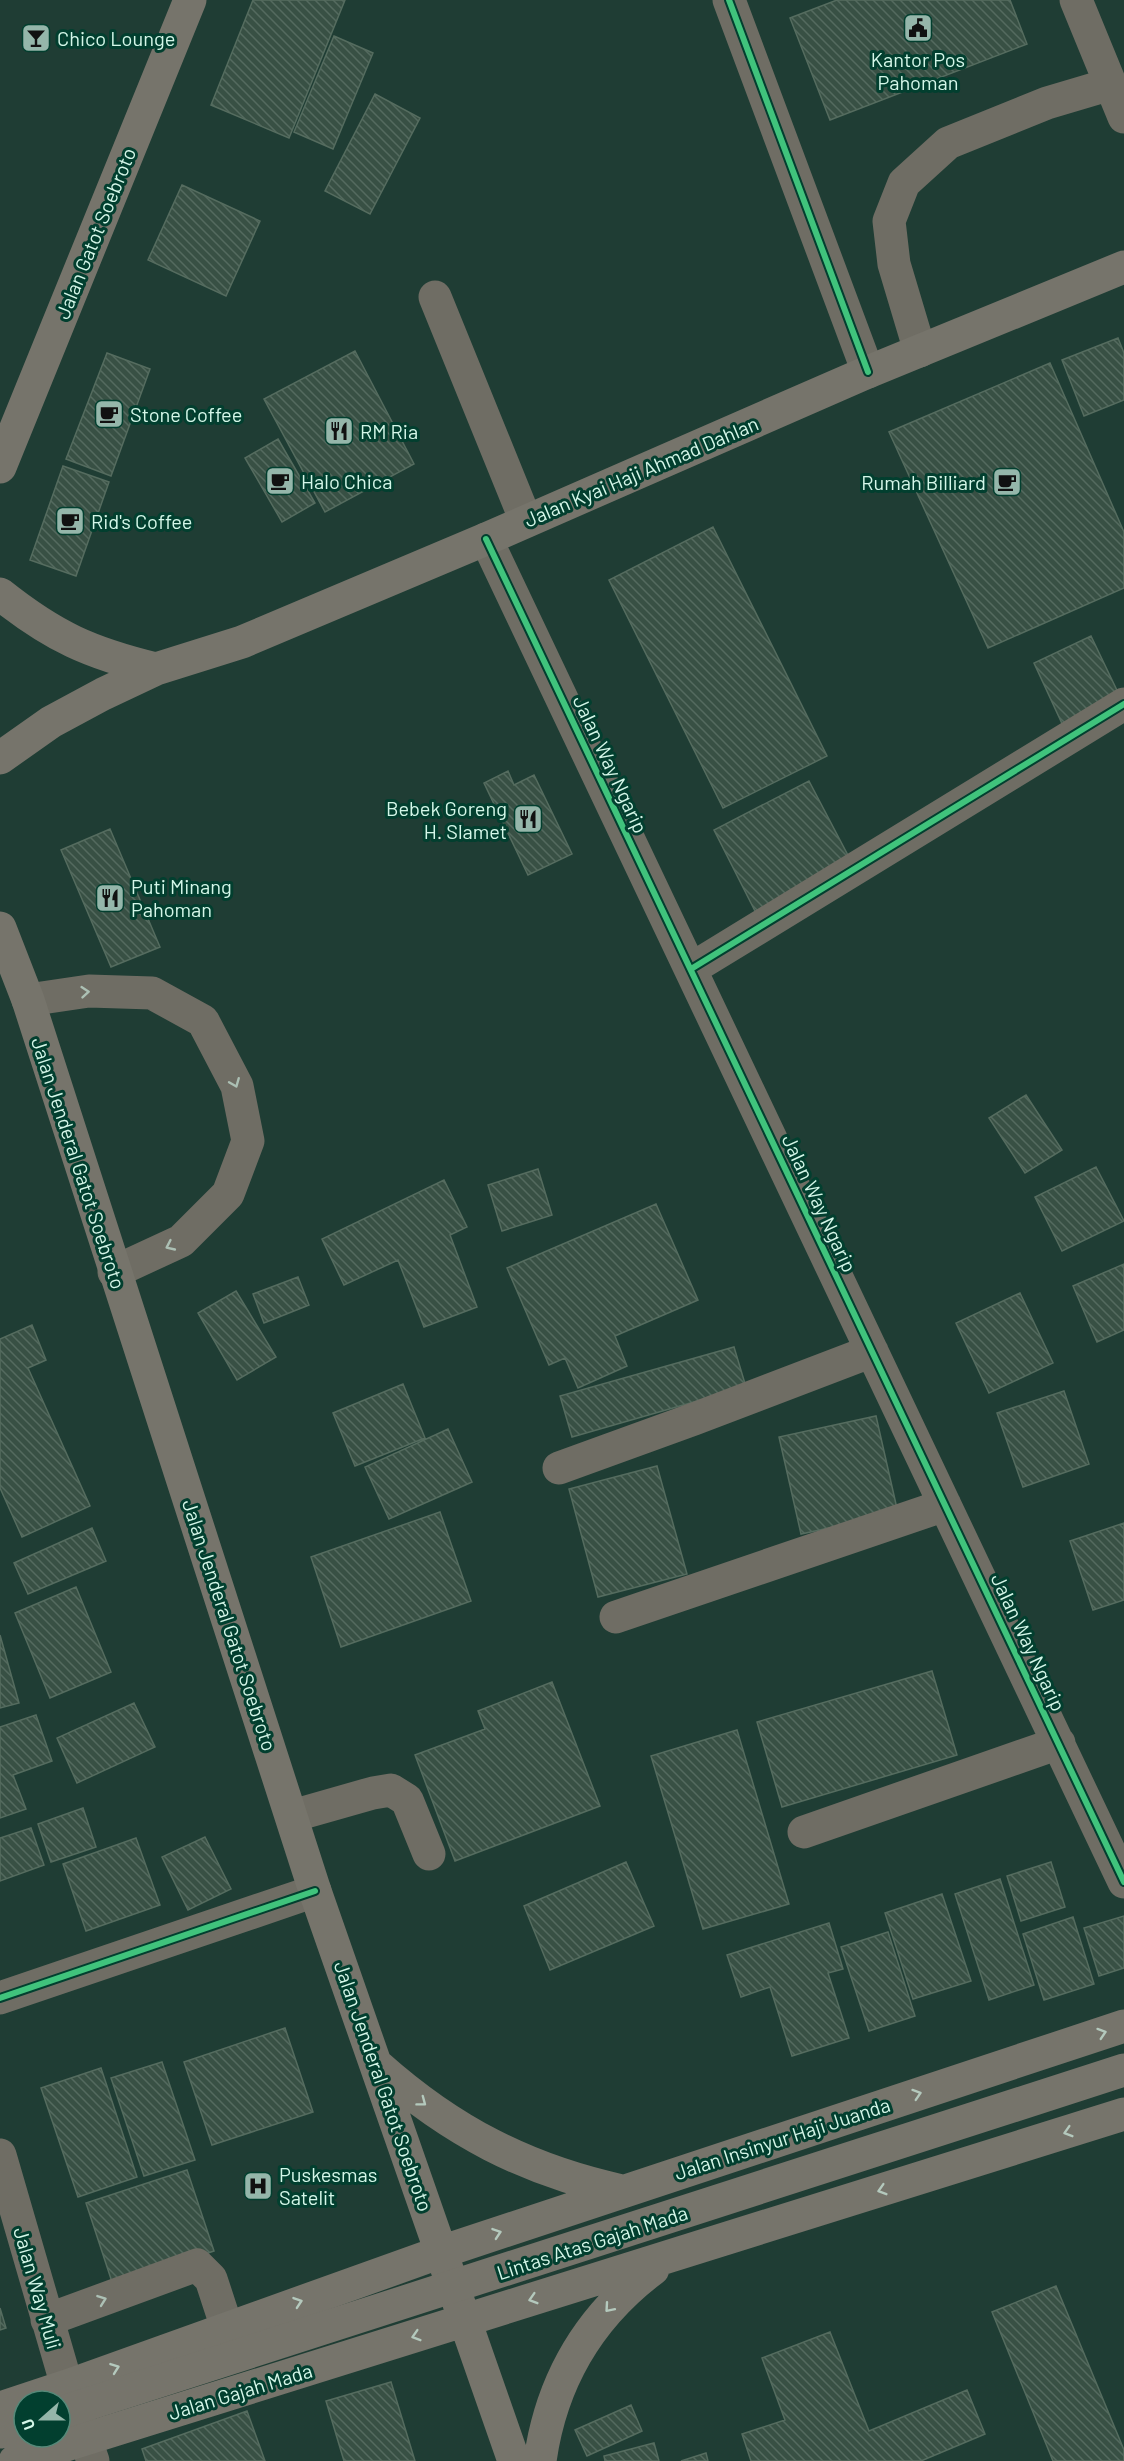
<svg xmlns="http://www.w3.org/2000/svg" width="1124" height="2461" font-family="Barlow,sans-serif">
<defs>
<pattern id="building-back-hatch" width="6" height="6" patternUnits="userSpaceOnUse" patternTransform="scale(1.5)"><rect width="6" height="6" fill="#385044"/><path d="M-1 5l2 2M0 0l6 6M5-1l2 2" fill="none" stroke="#546a5f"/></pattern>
</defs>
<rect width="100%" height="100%" fill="#1f3d34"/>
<path fill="url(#building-back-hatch)" stroke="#556c5f" stroke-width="1.5" d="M253,0H345L289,138L211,105Z
M837,0H1010L1027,44L830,120L790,18Z
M334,36L373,53L333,149L294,132Z
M375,94L420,118L370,214L325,191Z
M182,185L260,221L226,296L148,260Z
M1118,338L1124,353V400L1084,416L1062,360Z
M355,351L414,464L325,512L264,399Z
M107,353L150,369L111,476L66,459Z
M1050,363L1124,532V588L988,648L889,432Z
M278,439L315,503L282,522L245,458Z
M63,466L109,482L76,576L30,560Z
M713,527L827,756L723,808L609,580Z
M1091,636L1123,703L1065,730L1034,663Z
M508,771L514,785L534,775L572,854L528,875L484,783Z
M809,781L852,863L756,913L714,830Z
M110,829L160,947L111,967L61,850Z
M1026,1095L1062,1150L1025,1173L989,1118Z
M1096,1167L1124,1221L1062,1251L1035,1197Z
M538,1169L552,1215L502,1231L488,1185Z
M444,1180L467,1227L450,1235L477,1307L424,1327L398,1260L344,1285L322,1239Z
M656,1204L698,1300L615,1336L627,1366L578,1388L565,1358L549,1365L507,1268Z
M1124,1264V1330L1097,1342L1073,1286Z
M298,1277L309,1305L264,1323L253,1294Z
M236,1291L276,1357L237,1380L198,1313Z
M1020,1293L1053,1363L989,1393L956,1323Z
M32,1325L46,1360L28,1368L90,1506L22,1537L0,1488V1339Z
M734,1347L746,1387L572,1437L560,1396Z
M403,1384L425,1438L355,1466L333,1413Z
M1064,1391L1089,1464L1023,1487L997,1413Z
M876,1416L898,1513L801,1534L779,1437Z
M448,1429L472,1482L389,1519L365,1467Z
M657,1466L687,1574L598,1597L569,1489Z
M440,1512L471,1601L341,1647L311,1557Z
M1124,1523V1600L1093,1610L1070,1541Z
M92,1528L106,1561L28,1594L14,1563Z
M76,1587L111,1672L50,1698L15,1613Z
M0,1635L19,1703L0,1708Z
M932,1671L957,1755L782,1807L757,1722Z
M552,1682L600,1806L455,1861L415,1755L485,1729L478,1711Z
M134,1703L155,1747L77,1783L57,1738Z
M36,1715L52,1761L13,1775L26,1809L0,1818V1727Z
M737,1730L789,1904L703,1929L651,1756Z
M83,1808L96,1847L51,1862L38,1824Z
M31,1828L44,1865L0,1881V1838Z
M205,1837L231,1889L188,1910L162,1857Z
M136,1838L160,1905L86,1931L63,1864Z
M626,1862L654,1926L550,1970L524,1906Z
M1051,1862L1065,1907L1021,1921L1007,1876Z
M1000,1879L1034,1985L989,2000L955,1894Z
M942,1894L971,1981L913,1999L885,1913Z
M1124,1916V1968L1099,1976L1084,1928Z
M1073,1917L1094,1984L1044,2000L1023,1934Z
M829,1923L843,1969L828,1973L849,2038L792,2056L770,1987L741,1997L727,1955Z
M888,1932L915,2016L869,2031L841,1947Z
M285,2028L313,2112L212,2145L184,2062Z
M162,2062L195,2160L144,2176L111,2078Z
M101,2068L137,2177L78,2197L41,2088Z
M187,2170L214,2251L113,2285L86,2203Z
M1056,2286L1124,2450V2461H1053L992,2312Z
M0,2308L6,2328L0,2330Z
M830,2332L869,2431L967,2390L985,2434L921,2461H751L742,2434L785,2420L762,2358Z
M391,2382L415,2461H344L326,2401Z
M631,2405L642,2431L587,2456L575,2430Z
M247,2411L265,2461H146L142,2449Z
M654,2443L659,2461H605L604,2456Z
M706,2453L708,2461H681Z"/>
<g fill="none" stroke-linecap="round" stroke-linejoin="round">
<path stroke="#6f6d64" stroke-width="33" d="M729,0L868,372
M1076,0L1124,117
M435,297L526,521
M920,351L894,264L889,221L904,183L948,143L1047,103L1111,84
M486,539L1124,1882
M691,969L1124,704
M28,1000L89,991L152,993L203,1021L237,1086L248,1141L228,1194L181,1241L114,1272
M559,1468L694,1419L872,1351
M616,1617L945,1505
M292,1816L373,1793L391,1790L407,1800L429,1854
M804,1832L1059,1743
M0,1998L315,1891
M0,2155L67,2386L93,2461
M47,2320L197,2265L211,2279L227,2328"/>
<path stroke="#76746b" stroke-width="33" d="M0,467L190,0
M0,594C54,637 90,653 156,669
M0,758L51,722L103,694L156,669L242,642L486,539L868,372L1124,267
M0,928L28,1000L315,1891L514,2461
M378,2066C451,2131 526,2170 622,2191
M0,2408L67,2386L441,2252L1124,2026
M0,2432L24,2424
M15,2461L1124,2114
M540,2461C551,2382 589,2317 653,2269"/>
<path stroke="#76746b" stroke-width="33" d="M60,2413L1124,2070"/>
<g stroke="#023f2f" stroke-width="10">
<path id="cycleway" d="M729,0L868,372
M486,539L1124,1882
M691,969L1124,704
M0,1998L315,1891"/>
</g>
<use href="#cycleway" stroke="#40c37c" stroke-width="6"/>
</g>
<defs><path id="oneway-chevron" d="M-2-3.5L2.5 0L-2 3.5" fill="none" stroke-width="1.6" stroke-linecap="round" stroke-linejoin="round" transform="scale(1.5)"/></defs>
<g stroke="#acc0b4">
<use href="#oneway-chevron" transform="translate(85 992) rotate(-5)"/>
<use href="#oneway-chevron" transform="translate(235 1083) rotate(68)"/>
<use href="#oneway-chevron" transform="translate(170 1246) rotate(155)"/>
<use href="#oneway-chevron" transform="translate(102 2300) rotate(-20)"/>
</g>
<g stroke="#b4c9bd">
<use href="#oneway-chevron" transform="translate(1102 2033) rotate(-18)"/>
<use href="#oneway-chevron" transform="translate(917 2094) rotate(-18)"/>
<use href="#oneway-chevron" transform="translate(422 2102) rotate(37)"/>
<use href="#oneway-chevron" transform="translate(1068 2132) rotate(163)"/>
<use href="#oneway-chevron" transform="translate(882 2190) rotate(163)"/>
<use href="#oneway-chevron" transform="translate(497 2233) rotate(-19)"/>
<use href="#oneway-chevron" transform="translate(533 2299) rotate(163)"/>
<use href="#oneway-chevron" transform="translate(298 2302) rotate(-19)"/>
<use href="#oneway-chevron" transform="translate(609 2308) rotate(131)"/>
<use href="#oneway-chevron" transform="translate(416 2336) rotate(163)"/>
<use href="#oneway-chevron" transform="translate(115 2368) rotate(-20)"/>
</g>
<defs>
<g id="civic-square" transform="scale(1.5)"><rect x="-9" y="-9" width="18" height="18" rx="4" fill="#95b6aa" stroke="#023f2f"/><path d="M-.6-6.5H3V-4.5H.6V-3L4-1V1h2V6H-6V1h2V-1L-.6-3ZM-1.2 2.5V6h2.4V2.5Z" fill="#111"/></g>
<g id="bar-square" transform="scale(1.5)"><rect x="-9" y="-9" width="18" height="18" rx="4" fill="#95b6aa" stroke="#023f2f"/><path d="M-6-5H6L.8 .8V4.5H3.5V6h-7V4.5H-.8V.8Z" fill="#111"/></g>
<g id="cafe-square" transform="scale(1.5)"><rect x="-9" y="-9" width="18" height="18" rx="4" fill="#95b6aa" stroke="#023f2f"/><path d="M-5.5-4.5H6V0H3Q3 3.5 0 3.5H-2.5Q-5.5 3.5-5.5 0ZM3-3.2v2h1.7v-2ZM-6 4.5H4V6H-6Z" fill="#111"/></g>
<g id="restaurant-square" transform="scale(1.5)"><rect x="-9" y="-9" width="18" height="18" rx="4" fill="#95b6aa" stroke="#023f2f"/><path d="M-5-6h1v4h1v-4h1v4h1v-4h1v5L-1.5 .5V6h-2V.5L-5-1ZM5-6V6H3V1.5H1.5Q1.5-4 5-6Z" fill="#111"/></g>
<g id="hospital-square" transform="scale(1.5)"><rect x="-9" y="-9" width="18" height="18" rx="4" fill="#95b6aa" stroke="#023f2f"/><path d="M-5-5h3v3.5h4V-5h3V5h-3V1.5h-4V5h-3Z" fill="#111"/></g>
</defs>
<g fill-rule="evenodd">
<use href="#civic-square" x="918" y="28"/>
<use href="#bar-square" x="36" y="38"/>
<use href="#cafe-square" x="109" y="414"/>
<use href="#restaurant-square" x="339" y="431"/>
<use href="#cafe-square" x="280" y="481"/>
<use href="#cafe-square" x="1007" y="482"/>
<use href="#cafe-square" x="70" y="521"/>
<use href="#restaurant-square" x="528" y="819"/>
<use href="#restaurant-square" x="110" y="898"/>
<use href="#hospital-square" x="258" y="2186"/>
</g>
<g text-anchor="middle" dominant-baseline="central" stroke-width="6" stroke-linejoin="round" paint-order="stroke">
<g font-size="20" fill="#d5f7e9" stroke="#023f2f" text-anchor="start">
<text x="57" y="38">Chico Lounge</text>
<text x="918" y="59" text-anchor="middle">Kantor Pos<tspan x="918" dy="23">Pahoman</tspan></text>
<text x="130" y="414">Stone Coffee</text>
<text x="360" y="431">RM Ria</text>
<text x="301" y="481">Halo Chica</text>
<text x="986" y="482" text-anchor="end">Rumah Billiard</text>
<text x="91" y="521">Rid's Coffee</text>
<text x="507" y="808" text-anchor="end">Bebek Goreng<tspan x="507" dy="23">H. Slamet</tspan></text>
<text x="131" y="886">Puti Minang<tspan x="131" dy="23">Pahoman</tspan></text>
<text x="279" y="2174">Puskesmas<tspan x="279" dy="23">Satelit</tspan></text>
</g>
<g font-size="20" fill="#d5f7e9" stroke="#023f2f">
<text transform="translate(95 233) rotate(-68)">Jalan Gatot Soebroto</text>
<text transform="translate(641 471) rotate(-23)">Jalan Kyai Haji Ahmad Dahlan</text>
<text transform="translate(611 764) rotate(65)">Jalan Way Ngarip</text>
<text transform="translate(79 1163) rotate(72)">Jalan Jenderal Gatot Soebroto</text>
<text transform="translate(820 1203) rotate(65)">Jalan Way Ngarip</text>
<text transform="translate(230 1625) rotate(72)">Jalan Jenderal Gatot Soebroto</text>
<text transform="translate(1029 1642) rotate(65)">Jalan Way Ngarip</text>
<text transform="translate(384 2086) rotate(71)">Jalan Jenderal Gatot Soebroto</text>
<text transform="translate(782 2138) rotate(-18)">Jalan Insinyur Haji Juanda</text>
<text transform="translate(592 2242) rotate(-18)">Lintas Atas Gajah Mada</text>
<text transform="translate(38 2288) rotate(74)">Jalan Way Muli</text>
<text transform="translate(240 2391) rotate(-17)">Jalan Gajah Mada</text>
</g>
</g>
<g transform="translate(42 2419) rotate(249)"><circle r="28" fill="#023f2f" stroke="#568979" stroke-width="1.5"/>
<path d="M0-4.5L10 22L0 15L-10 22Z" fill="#95b6aa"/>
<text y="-9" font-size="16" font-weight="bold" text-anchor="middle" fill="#d5f7e9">U</text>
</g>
</svg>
